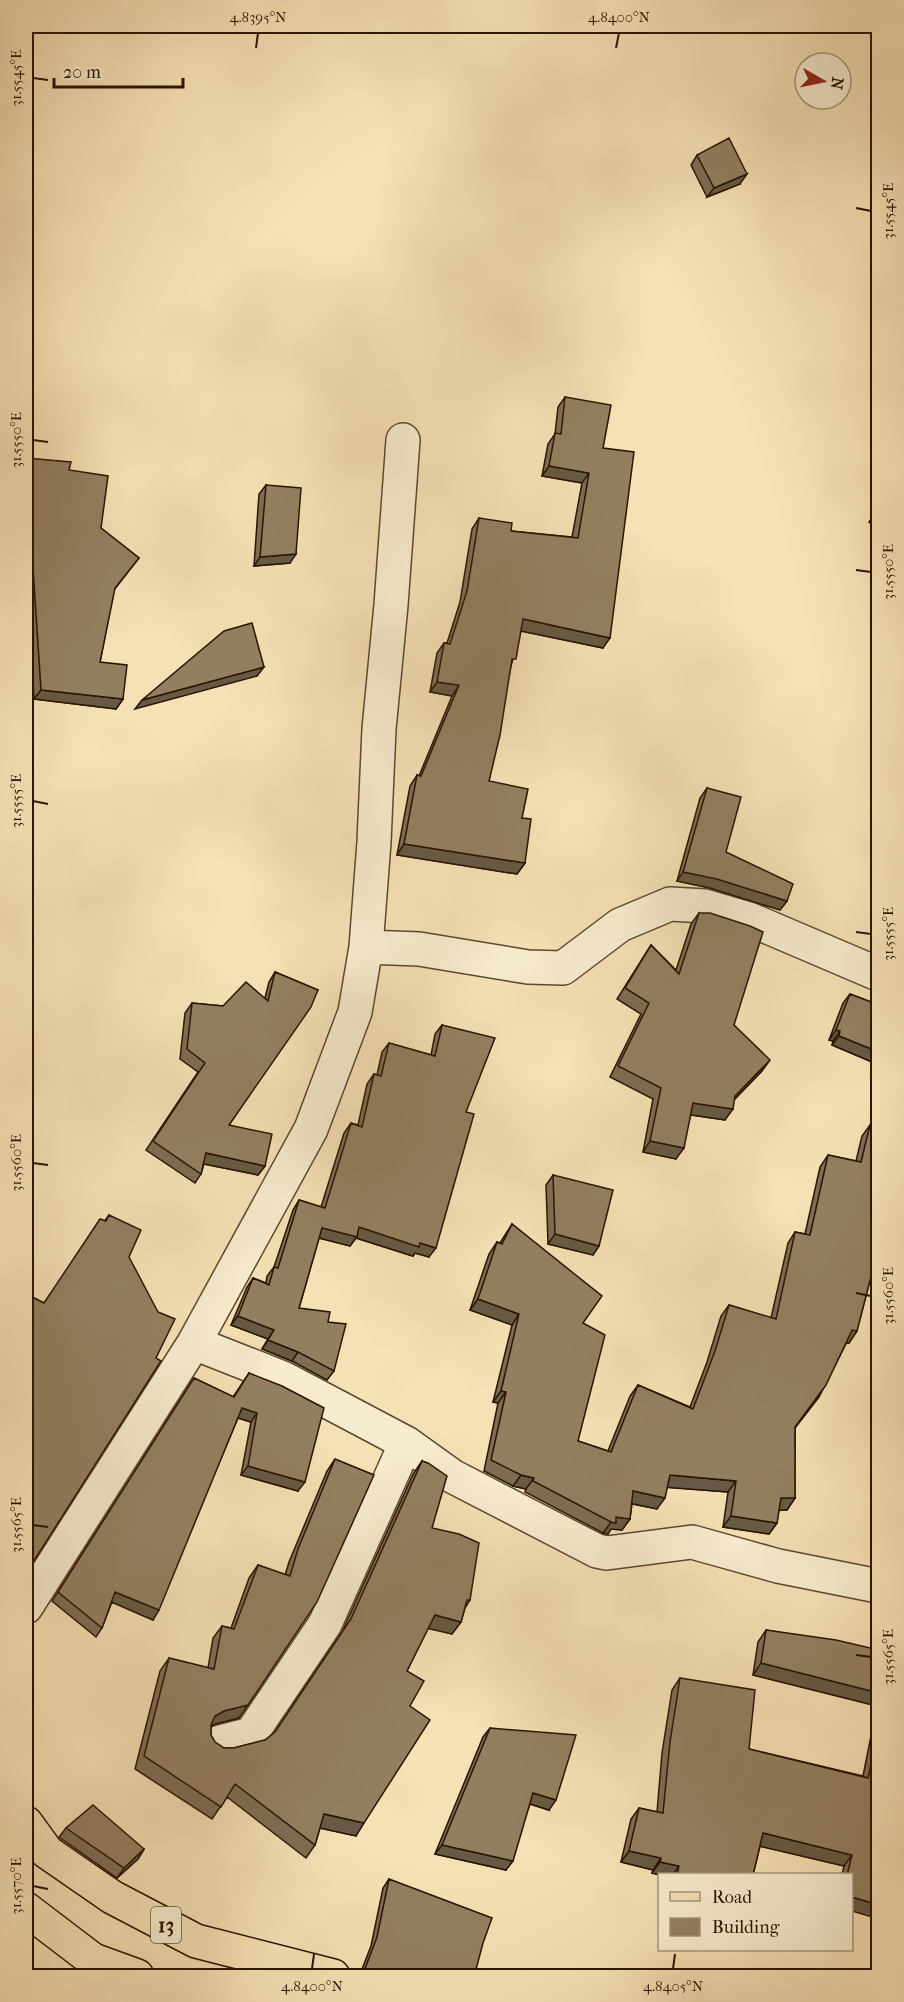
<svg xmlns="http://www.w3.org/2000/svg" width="904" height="2002" font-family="'IM FELL French Canon',serif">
<rect width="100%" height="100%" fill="#f5e1b5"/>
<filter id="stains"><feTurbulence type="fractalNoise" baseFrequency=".00333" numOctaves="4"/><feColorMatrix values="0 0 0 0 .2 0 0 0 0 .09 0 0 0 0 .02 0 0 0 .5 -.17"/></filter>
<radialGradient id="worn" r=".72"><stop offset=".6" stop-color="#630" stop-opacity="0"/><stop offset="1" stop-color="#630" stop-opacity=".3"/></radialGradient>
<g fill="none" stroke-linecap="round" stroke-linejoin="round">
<g stroke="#5c4730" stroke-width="36">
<path id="minor" d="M366,947L419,949L528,967L563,968L620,925L670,904L705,906L749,919L878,974
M194,1343L283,1378L406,1443L452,1476L597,1551L607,1553L692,1542L778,1566L878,1586
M26,1607L194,1343L311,1129L355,1012L366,947L374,842L379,729L391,605L403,440
M220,1742L251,1734L325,1624L406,1443"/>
</g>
<g stroke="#291403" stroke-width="36">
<path id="major" d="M26,1823L47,1852L112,1897L196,1941L333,1976
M26,1909L93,1960L137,1976"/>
</g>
<use href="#minor" stroke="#f8eccf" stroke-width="33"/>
<use href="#major" stroke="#f5e1b5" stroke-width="33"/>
</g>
<path fill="#7e6d53" stroke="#291403" stroke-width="1.5" d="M697,155L740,184L707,197L691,165Z
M565,397L603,448V648L521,631L511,666L489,781L522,818L525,863L517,874L397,855L410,786L417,775L419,776L452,696L430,692L437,653L444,643H447L460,602L472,529L479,518L511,531L572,537L582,483L542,476L548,444L555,434L558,407Z
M26,458L69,470L101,528L139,558L114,590L100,662L123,699L116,709L34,699L26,559Z
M266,485L290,563L254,566L259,494Z
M879,507V529L869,522Z
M707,788L726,852L787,901L780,910L710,888L677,881L700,798Z
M699,913L734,1025L762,1071L734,1100L725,1120L691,1115L676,1159L643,1152L653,1099L610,1077L641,1014L617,999L651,945L676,970L691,924Z
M275,972L318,990L229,1125L265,1166L258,1175L204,1164L201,1174L195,1183L146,1150L198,1072L180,1059L185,1013L192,1003L223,1006L265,998L269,982Z
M850,994L879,1005V1082L871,1079L877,1064L832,1045L833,1041L829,1040L843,1003Z
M442,1025L466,1112L429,1257L415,1253L413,1256L356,1238L350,1246L319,1238L299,1308L328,1322L334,1371L327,1380L292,1361L262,1349L268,1339L231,1325L247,1287L253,1278L266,1283L267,1276L274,1267L293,1210L299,1200L321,1207L344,1133L351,1123L358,1125L367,1084L374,1074L377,1075L382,1052L389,1043L431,1055L435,1034Z
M870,1125L873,1269L857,1331L849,1343L847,1342L819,1397L795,1428V1498L787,1510H779L777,1523L769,1534L723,1527L728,1492L667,1487L657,1509L632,1504L630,1519L622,1530L611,1529L608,1534L603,1533L525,1492L526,1489L513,1486L484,1471L498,1403L493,1402L512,1325L470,1310L489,1254L497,1242L500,1243L512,1224L583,1323L578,1441L608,1451L630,1396L638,1385L690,1407L707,1362L721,1316L729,1305L771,1318L788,1243L795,1232L805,1234L820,1167L828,1155L856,1161L862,1136Z
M553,1175L599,1246L593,1255L548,1244L546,1185Z
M109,1215L129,1257L30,1567L26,1573V1286L30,1296L44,1303Z
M249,1373L298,1491L241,1475L251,1422L238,1418L153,1620L112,1602L102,1628L96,1637L52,1601L194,1378L233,1397Z
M335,1459L239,1718L215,1724L211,1727V1735L215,1742L224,1748H234L265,1740L275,1732L342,1632L413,1474L422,1461L432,1528L470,1600L465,1608L461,1622L452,1634L428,1628L407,1671L410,1706L356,1836L320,1828L315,1845L306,1858L227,1797L212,1819L135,1769L160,1671L169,1658L208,1668L213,1638L222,1626L231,1628L249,1578L258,1565L285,1575L289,1562L327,1471Z
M766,1630L879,1650V1919L852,1875H842L844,1866L760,1846L753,1875H660L652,1873L653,1870L621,1862L631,1819L639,1808L657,1812L662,1753L672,1690L680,1678L749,1749L863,1776L877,1706L753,1675L758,1642Z
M490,1728L549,1810L530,1804L506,1870L435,1854L483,1737Z
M66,1828L144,1849L138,1859L117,1878L59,1837Z
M389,1879L474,1977H359L371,1946L383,1888Z"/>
<path fill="#675943" stroke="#291403" stroke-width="1.5" d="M747,174L740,184L707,197L714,188Z
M549,466L589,473L582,483L542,476Z
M26,511L32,513L26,522Z
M296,554L290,563L254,566L260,557Z
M523,619L610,638L603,648L516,630Z
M264,667L257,676L135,709L142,700Z
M437,682L459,685L452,696L430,692Z
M41,690L123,699L116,709L34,699Z
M404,844L525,863L517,874L397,855Z
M683,872L717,879L787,901L780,910L710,888L677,881Z
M836,1030L840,1031L833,1041L829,1040Z
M839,1036L879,1052V1062L877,1064L832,1045Z
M770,1060L762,1071L727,1107L735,1096Z
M878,1070H879V1082L871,1079Z
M693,1103L733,1109L725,1120L685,1114Z
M650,1141L684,1148L676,1159L643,1152Z
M206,1153L265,1166L258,1175L199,1163Z
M359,1227L420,1243L436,1248L429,1257L415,1253L413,1256L356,1238L350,1246L315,1237L322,1228Z
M555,1234L599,1246L593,1255L548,1244Z
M876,1257L879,1258V1270L868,1268Z
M478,1299L519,1314L512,1325L470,1310Z
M238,1316L274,1330L268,1339L231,1325Z
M852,1330L857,1331L849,1343L844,1342Z
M268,1340L298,1352L292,1361L262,1349Z
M501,1391L506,1392L498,1403L493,1402Z
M242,1408L257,1413L251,1422L235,1417Z
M248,1466L305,1482L298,1491L241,1475Z
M521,1475L534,1478L526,1489L513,1486Z
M670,1475L736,1481L728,1492L662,1487Z
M633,1491L665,1498L657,1509L625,1502Z
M781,1498H795L787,1510H773Z
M731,1516L777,1523L769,1534L723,1527Z
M616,1517L630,1519L622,1530L611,1529L608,1534L603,1533L611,1522Z
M115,1592L159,1610L153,1620L109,1601Z
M435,1615L461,1622L452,1634L426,1628Z
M761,1663L879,1693V1704L877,1706L753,1675Z
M248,1705L239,1718L215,1724L207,1729L215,1716L224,1711Z
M533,1793L556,1800L549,1810L527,1803Z
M324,1814L364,1823L356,1836L315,1827Z
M763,1833L852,1855L844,1866L755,1845Z
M442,1845L513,1861L506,1870L435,1854Z
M144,1849L138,1859L117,1878L124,1868Z
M629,1851L661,1858L653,1870L621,1862Z
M660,1862L679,1866L673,1875H660L652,1873Z
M852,1897L879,1905V1919L852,1911Z"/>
<path fill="#937f60" stroke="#291403" stroke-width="1.5" d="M729,138L747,174L714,188L697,155Z
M565,397L611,405L603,448L634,452L610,638L523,619L516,659H512L500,735L489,781L528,789L522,818L531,819L525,863L404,844L417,775L421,776L459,685L437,682L444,643L450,644L467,591L479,518L512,523L511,531L578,538L589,473L549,466L555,433L561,434Z
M26,458L71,462L69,470L108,476L101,528L139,558L115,588L100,662L127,665L123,699L41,690L30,522L32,513L26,511Z
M266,485L301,488L296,554L260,557Z
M252,623L264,667L142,700L224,631Z
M707,788L741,797L726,852L793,884L787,901L717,879L683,872Z
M699,913H710L750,926L763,932L734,1025L770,1060L735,1096L733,1109L693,1103L684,1148L650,1141L661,1088L618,1066L649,1003L625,988L651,945L679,974Z
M275,972L318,990L311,1007L229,1125L272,1134L265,1166L206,1153L201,1174L153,1141L205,1063L187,1049L192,1003L223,1006L246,982L268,1001Z
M850,994L879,1005V1052L839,1036L840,1031L836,1030Z
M442,1025L495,1038L466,1112L474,1114L436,1248L420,1243L419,1247L359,1227L357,1237L322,1228L299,1308L330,1312L328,1322L346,1324L334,1371L298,1352L268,1340L274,1330L238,1316L253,1278L269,1285L274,1267L278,1268L299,1200L325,1208L351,1123L362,1127L374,1074L381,1076L389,1043L435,1056Z
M870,1125L879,1127V1258L876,1257L857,1331L852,1330L826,1385L795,1427V1498H781L777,1523L731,1516L736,1481L670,1475L665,1498L633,1491L630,1519L616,1517V1523L611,1522L533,1481L534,1478L521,1475L491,1460L506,1392L501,1391L519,1314L478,1299L497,1242L502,1244L512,1224L602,1296L583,1323L605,1335L578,1441L611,1452L638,1385L693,1409L715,1351L729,1305L776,1319L795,1232L810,1235L828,1155L861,1162Z
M553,1175L613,1190L599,1246L555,1234Z
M109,1215L141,1230L129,1257L158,1312L175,1319L156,1358L161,1361L30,1567L26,1563V1286L32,1290L30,1296L44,1303L100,1219L106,1221Z
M249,1373L282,1386L324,1408L305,1482L248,1466L257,1413L242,1408L159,1610L115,1592L102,1628L58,1592L194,1378L234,1397Z
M335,1459L374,1475L317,1602L248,1705L224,1711L215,1716L211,1725V1735L215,1742L224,1748H234L265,1740L275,1732L351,1619L422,1461L428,1463L447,1476L432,1528L459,1534L479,1543L470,1600H467L461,1622L435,1615L407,1671L424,1681L410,1706L430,1720L364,1823L324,1814L315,1845L235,1784L221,1807L144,1756L169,1658L214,1669L222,1626L234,1629L258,1565L290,1576L298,1549Z
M766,1630L836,1640L879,1650V1693L761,1663Z
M680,1678L755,1690L749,1749L868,1778L879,1728V1905L852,1897V1875H847L852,1855L763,1833L753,1875H677L679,1866L660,1862L661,1858L629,1851L639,1808L663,1813L670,1742Z
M490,1728L576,1735L556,1800L533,1793L513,1861L442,1845Z
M93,1805L144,1849L124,1868L66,1828Z
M389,1879L492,1918L483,1943L474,1977H361L363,1974L377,1937Z"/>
<path fill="none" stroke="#291403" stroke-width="2" d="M256,48L258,33M616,48L619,33M33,78L48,80M856,208L871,211M33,440L48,442M856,570L871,572M33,801L48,804M856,932L871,934M33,1163L48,1165M856,1293L871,1296M33,1525L48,1527M856,1655L871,1657M33,1886L48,1889M312,1969L314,1954M673,1969L675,1954"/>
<g text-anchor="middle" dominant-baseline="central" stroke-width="4.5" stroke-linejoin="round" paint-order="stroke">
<rect fill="#f8eccf" stroke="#675540" stroke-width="1.5" x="151" y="1907" width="30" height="36" rx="4.5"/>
<g font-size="21" font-weight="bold" fill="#291403">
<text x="166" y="1925">13</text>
</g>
</g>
<rect width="904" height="2002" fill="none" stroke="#f5e1b5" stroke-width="66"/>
<rect x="658" y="1873" width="195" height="78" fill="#f8eccf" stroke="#a5967d" stroke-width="1.5"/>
<rect x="670" y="1892" width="30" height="9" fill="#f5e1b5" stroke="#a5967d" stroke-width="1.5"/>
<text x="712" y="1903" font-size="18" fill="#291403">Road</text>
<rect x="670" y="1918" width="30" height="18" fill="#937f60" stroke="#a5967d" stroke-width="1.5"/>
<text x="712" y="1933" font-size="18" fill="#291403">Building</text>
<g transform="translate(823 81) rotate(99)"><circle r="28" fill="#f8eccf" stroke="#a5967d" stroke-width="1.5"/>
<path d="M0-4.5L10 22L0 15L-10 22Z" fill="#8f2418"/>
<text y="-9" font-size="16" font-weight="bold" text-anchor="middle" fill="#291403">N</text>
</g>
<path d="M54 78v9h129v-9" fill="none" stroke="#291403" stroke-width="3"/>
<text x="63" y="78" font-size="18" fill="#291403" stroke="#f8eccf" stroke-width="4.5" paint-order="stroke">20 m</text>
<rect x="33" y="33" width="838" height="1936" fill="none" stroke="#291403" stroke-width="2"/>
<g font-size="15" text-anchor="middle" fill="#291403">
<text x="258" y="22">4.8395°N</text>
<text x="619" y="22">4.8400°N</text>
<text transform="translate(16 78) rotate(-90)" y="5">31.5545°E</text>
<text transform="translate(888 211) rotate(-90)" y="5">31.5545°E</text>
<text transform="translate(16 440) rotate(-90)" y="5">31.5550°E</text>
<text transform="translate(888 572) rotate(-90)" y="5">31.5550°E</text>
<text transform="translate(16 801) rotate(-90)" y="5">31.5555°E</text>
<text transform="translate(888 934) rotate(-90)" y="5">31.5555°E</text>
<text transform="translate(16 1163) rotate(-90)" y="5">31.5560°E</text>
<text transform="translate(888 1296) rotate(-90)" y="5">31.5560°E</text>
<text transform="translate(16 1525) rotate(-90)" y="5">31.5565°E</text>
<text transform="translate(888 1657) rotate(-90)" y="5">31.5565°E</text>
<text transform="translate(16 1886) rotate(-90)" y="5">31.5570°E</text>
<text x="312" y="1991">4.8400°N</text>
<text x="673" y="1991">4.8405°N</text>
</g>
<rect width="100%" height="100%" filter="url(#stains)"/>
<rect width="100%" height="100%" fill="url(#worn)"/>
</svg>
